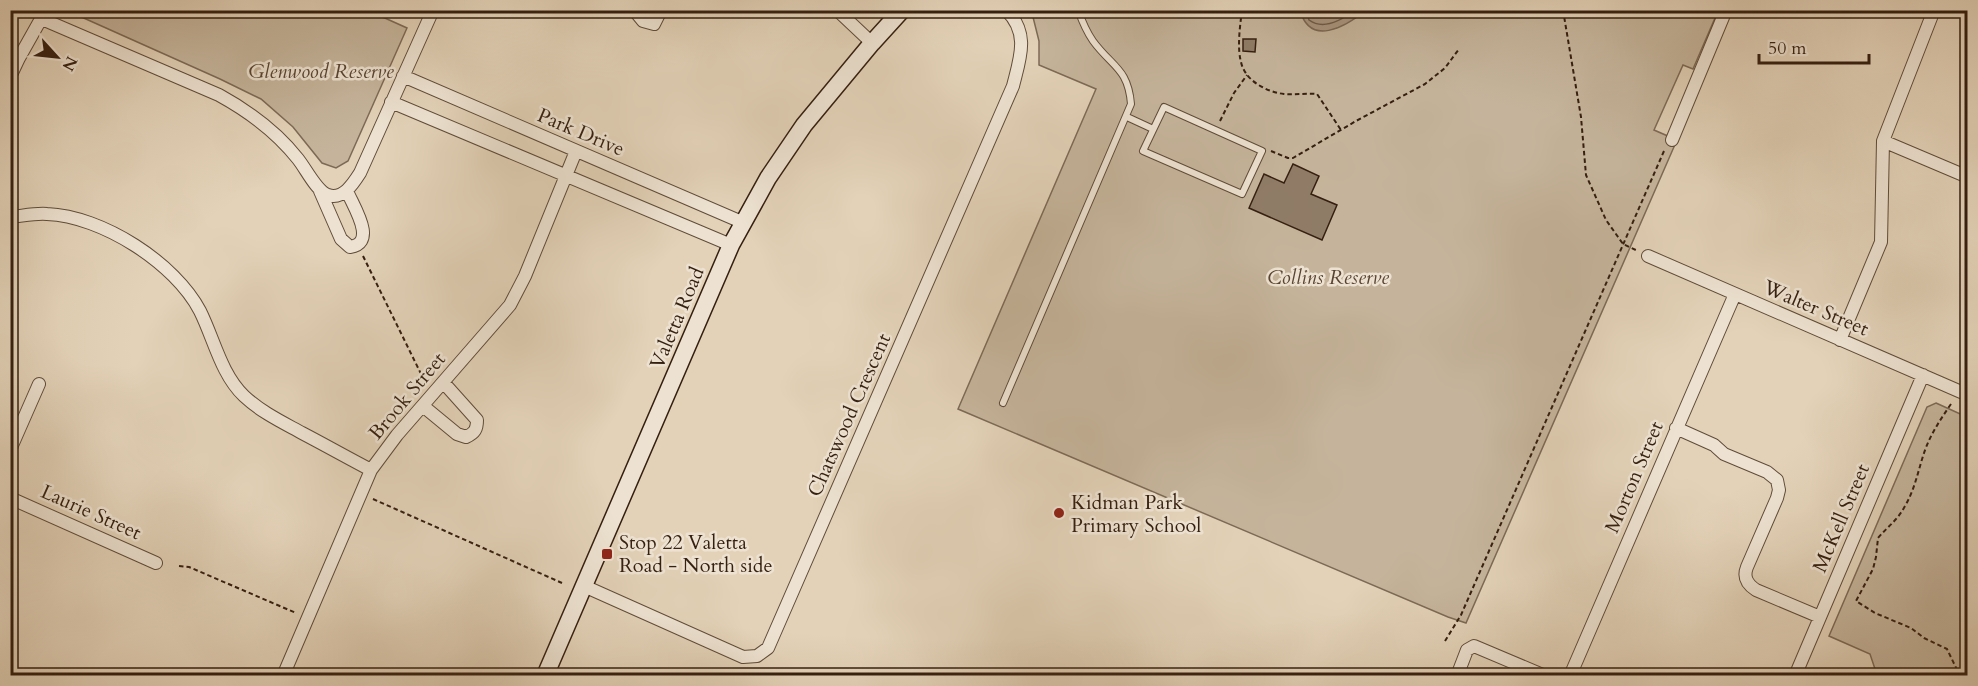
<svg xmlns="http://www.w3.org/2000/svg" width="1978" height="686" font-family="Cardo,serif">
<rect width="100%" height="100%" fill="#e3d2b8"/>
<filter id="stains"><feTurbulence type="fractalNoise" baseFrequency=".00333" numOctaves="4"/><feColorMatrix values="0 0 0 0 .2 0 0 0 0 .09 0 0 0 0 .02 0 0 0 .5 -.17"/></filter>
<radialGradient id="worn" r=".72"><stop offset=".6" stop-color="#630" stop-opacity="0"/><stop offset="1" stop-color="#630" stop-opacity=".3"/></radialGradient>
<path fill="#c5b49b" stroke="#7d6a56" stroke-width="1.5" d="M367,10L407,28L348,161L336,168L322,163L293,127L261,99L220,79L68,11Z
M1029,11H1718L1693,69L1683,65L1654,130L1677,140L1466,623L1448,617L958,409L1096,89L1039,65V41L1032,13Z
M1936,403L1967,417V675H1877L1870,654L1829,636L1927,407Z"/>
<path fill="#a8957f" stroke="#7a6653" stroke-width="1.5" d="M1300,10H1365V11C1345,27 1310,47 1300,10Z"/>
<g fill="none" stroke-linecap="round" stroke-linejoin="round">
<path stroke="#6e5a48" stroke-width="1.5" d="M1306,10L1309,20C1324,31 1342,20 1355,10"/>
</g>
<path fill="#8f7c67" stroke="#351f10" stroke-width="1.5" d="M1243,39H1256L1255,52L1243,51Z
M1293,164L1319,176L1311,194L1337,205L1322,240L1249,208L1264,174L1284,183Z"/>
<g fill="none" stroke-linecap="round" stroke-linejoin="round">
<g stroke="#604c3a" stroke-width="8">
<path id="lane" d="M1164,107L1262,151L1242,194L1143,151Z
M1127,117L1153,129
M1003,403L1131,104C1128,68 1112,67 1093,41C1086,31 1082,21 1078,10"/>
</g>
<g stroke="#604c3a" stroke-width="14">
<path id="street" d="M634,10L643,21L654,24L661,10
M837,10L872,43
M42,19L219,95C250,112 276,131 298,159C306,169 317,192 328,195C343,200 353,184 360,173L433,10
M403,76L744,223
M10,77L19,58L46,10
M391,102L731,245
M1672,140L1726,10
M1883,141L1968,177
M320,191L341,239L350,247C378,243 353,206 347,191
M10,217C22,216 35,213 47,214C102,216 175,263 200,311C214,339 221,374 244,396C261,412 282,422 302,433C325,445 348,458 371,470
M1648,256L1968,395
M1840,340L1881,242L1883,141L1934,10
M423,406L457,434L466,437C475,433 477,429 477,420L443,382
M1676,428L1714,445L1724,454L1767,472L1777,480L1779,490L1777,498L1747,567C1743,577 1747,584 1756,590L1820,617
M10,450L39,384
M10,498L156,563
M584,586L743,657L757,656L768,648L1013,86C1020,58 1030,33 1006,10
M283,676L371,470L397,435L510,305L525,276L576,151
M1457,676L1467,650L1474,646L1545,676
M1570,676L1735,294
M1795,676L1923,375"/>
</g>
<g stroke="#351f10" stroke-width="19">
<path id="secondary" d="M545,676L731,245L768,178L804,125L872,43L902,10"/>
</g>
<path stroke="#351f10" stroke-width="2" stroke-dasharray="4.5 3" stroke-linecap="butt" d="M1242,10C1240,26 1237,47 1241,62C1245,81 1267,92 1284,94C1295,95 1306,93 1317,94L1341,130
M1563,10L1581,117L1586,175L1606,220L1623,244L1638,251
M1220,121L1234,93L1247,75
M1271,151L1288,158H1293L1356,121L1425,84L1445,68L1459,49
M363,256L425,382
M1951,404C1940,420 1930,435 1924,453C1918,471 1915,489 1905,506C1897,521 1888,526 1878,538L1876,557L1873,569L1856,601L1875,613L1911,628L1924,638L1947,649L1960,676
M373,499L562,583
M179,566L189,567L296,613
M1445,641L1461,615L1664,151
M1941,676L1955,670"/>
<use href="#lane" stroke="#ede2d1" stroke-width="6"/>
<use href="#street" stroke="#ede2d1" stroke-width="12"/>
<use href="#secondary" stroke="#ede2d1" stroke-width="16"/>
</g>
<g fill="#8f2418" stroke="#ede2d1" stroke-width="2">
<circle cx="1059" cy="513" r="6"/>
<rect x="601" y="548" width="12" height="12" rx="3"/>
</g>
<g text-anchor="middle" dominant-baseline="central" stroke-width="5" stroke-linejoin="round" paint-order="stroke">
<g font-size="20" font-style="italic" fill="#594433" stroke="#ede2d1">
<text x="321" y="71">Glenwood Reserve</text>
<text x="1328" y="277">Collins Reserve</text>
</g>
<g font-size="20" fill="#351f10" stroke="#ede2d1">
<text transform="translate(581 132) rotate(23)">Park Drive</text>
<text transform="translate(1816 308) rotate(23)">Walter Street</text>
<text transform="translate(677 318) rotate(-67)">Valetta Road</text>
<text transform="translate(407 396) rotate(-50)">Brook Street</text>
<text transform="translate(849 415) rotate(-66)">Chatswood Crescent</text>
<text transform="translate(1634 477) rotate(-67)">Morton Street</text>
<text transform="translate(91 512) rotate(24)">Laurie Street</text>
<text transform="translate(1841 518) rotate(-67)">McKell Street</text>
</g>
<g font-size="20" fill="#351f10" stroke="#ede2d1" text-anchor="start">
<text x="1071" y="502">Kidman Park<tspan x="1071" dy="23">Primary School</tspan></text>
<text x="619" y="542">Stop 22 Valetta<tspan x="619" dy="23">Road - North side</tspan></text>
</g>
</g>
<rect width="1978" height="686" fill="none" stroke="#e3d2b8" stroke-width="36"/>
<rect x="12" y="12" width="1954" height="662" fill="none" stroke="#351f10" stroke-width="3"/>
<rect x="18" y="18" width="1942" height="650" fill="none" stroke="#351f10" stroke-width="1.5"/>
<g transform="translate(57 57) rotate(117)" stroke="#ede2d1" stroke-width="4.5" paint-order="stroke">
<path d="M0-4.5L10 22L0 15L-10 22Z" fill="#351f10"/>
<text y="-9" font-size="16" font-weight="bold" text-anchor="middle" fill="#351f10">N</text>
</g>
<path d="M1759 54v9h110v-9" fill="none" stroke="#351f10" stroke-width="3"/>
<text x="1768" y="54" font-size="18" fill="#351f10" stroke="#ede2d1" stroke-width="4.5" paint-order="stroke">50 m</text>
<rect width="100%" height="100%" filter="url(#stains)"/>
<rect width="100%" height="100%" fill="url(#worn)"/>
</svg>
